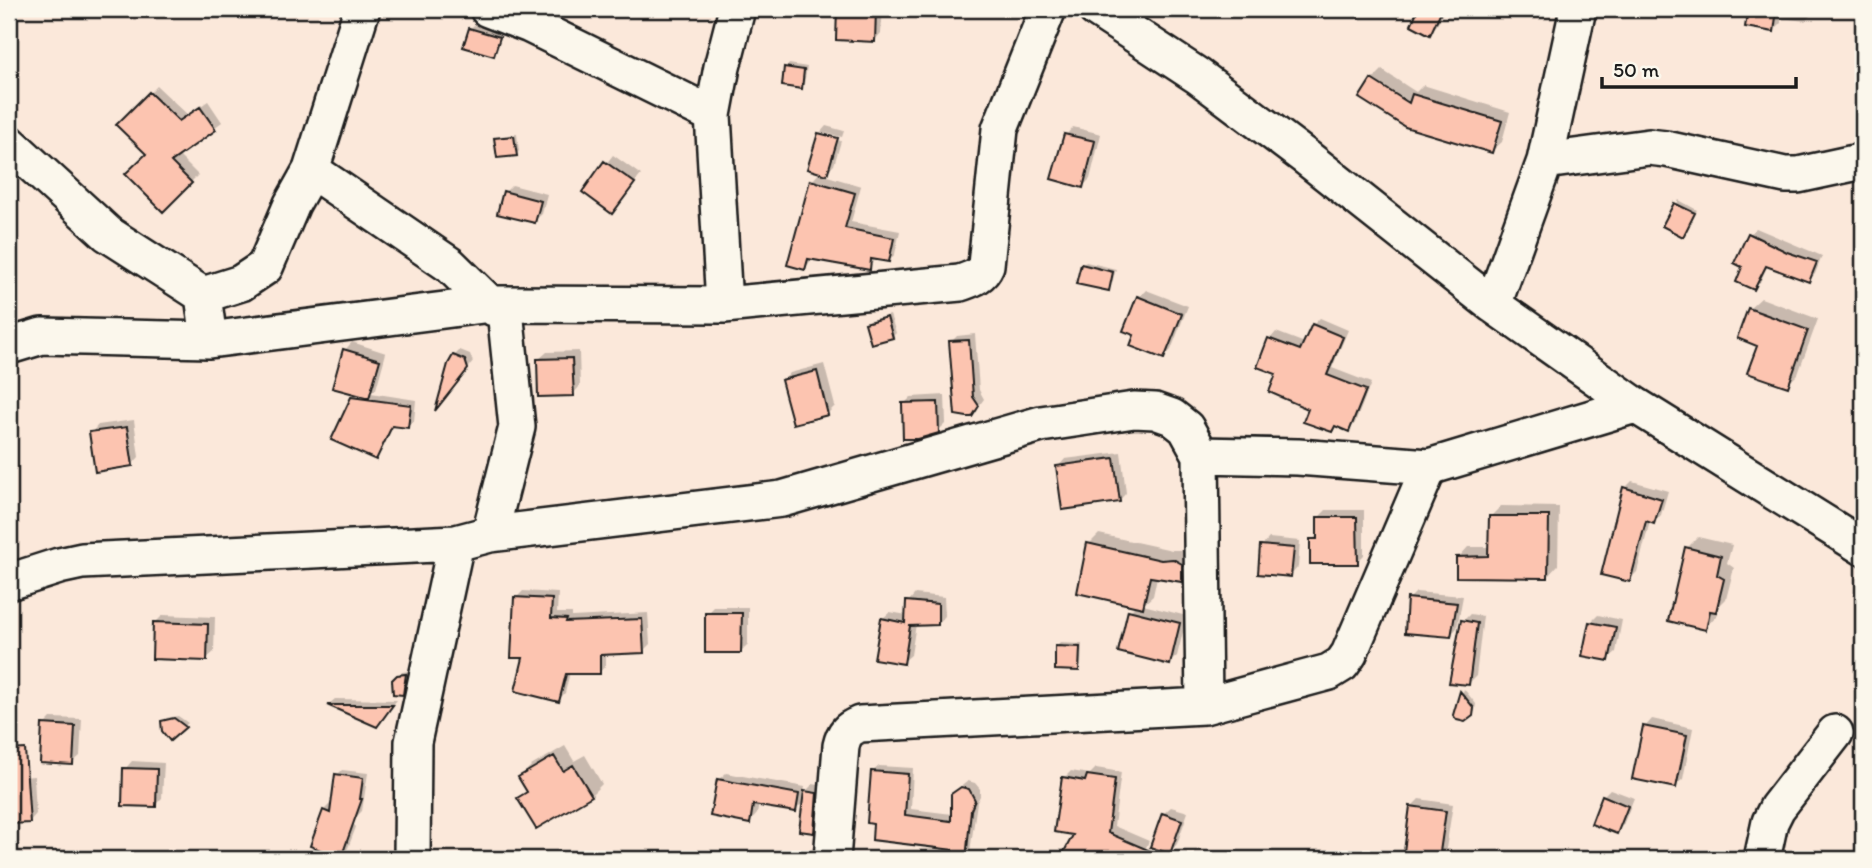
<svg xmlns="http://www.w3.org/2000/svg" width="1872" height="868" font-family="Itim,sans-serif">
<rect width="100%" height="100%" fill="#fbe8da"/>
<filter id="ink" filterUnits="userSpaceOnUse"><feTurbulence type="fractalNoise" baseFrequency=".0143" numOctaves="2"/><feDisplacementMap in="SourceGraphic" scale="14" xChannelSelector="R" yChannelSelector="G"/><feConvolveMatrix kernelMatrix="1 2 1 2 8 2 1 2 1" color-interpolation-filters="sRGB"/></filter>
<g filter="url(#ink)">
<path fill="#0003" d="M839,9H883L881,33L874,41L838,39Z
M1420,9H1445L1437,25L1430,32L1413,24Z
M1735,9H1813L1812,14L1805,21L1781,18V23L1774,30L1750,11Z
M474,25L502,34L497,51L494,54L470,29Z
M789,64L807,67L804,84L801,87L786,68Z
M1382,70L1416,92L1423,85L1510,112L1502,142L1492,151L1406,125L1372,80Z
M157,86L188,115L208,101L222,122L178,155L198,175L163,210L148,154L119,125Z
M826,126L844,131L842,137L821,132V136L841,141L834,165L824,175L861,186L851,222L900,231L895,254L889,261L876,258L869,268L813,258L805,268L789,263L812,181L821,171L819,134Z
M1073,127L1101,134L1090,179L1083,186L1066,135Z
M517,134L519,151L516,154L496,139L500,136Z
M613,155L641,175L612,212L584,192Z
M512,185L547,194L542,214L534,221L505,192Z
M1679,200L1697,210L1683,234L1665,225Z
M1756,228L1822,256L1815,274L1809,280L1768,265L1760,282L1754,288L1745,267L1750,234Z
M1086,262L1116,269L1111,286L1108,289L1082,265Z
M1146,290L1188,306L1171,350L1164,357L1137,334L1139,297Z
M1761,298L1818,319L1798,374L1787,385L1759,345L1749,309Z
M890,315L896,333L892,337L867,324L870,320Z
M1320,318L1348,330L1332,368L1371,383L1355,423L1349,430L1337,425L1332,430L1279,373L1259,366L1270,339L1276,332L1305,343L1313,325Z
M975,334L979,390L984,399L972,415L951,342L957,336Z
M352,342L386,353L376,389L371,393L416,400L414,421L408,426L394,425L381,452L376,458L352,398L357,393L345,350Z
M460,350L470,354L473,362L441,403L454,356Z
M579,351L580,386L573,394L539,359L547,352Z
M824,364L835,406L828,413L794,422L783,381L790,373Z
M945,395L946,423L938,431L904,404L911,397Z
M134,420L139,457L132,465L91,433L98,425Z
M1121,452L1126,493L1119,501L1058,467L1065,459Z
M1632,481L1668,491L1661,515L1654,522L1650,521L1637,572L1629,580L1625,488Z
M1501,506L1559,507L1558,565L1548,576L1458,558L1468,547H1490V517Z
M1326,510H1364V555L1357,562L1312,540L1319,533V517Z
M1099,534L1172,550H1184L1192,554V570L1182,580L1157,577L1153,596L1143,605L1187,616L1177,656L1169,663L1130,611L1136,605L1089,544Z
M1698,537L1732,545L1727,563L1734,568L1726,599L1719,606L1716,616L1705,628L1687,548Z
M1269,538L1300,541L1298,567L1291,575L1262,546Z
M523,591L558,593L557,613H572V617L648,613L650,644L643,651L606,653V665L600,672H570L565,693L558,700L525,657L516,598Z
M1416,592L1463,596L1457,628L1450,635L1409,599Z
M915,594L944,597L945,616L938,624H916L911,655L903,662L882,619L890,612L907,615L908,602Z
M714,607H748V644L741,651L707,614Z
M1470,614L1483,616L1476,676L1469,683L1463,621Z
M163,615L215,617L214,652L206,659L155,623Z
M1598,615L1622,620L1616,652L1608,659L1590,623Z
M1060,643L1082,644L1081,666L1078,670L1057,646Z
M408,671L405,690L402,693L394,681L402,672Z
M1464,689L1476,704L1475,711L1465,720L1455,714Z
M335,699L397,700L377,725L329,704Z
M178,716L188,723L170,739L163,722L166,718Z
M51,718L82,719L80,756L72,763L44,725Z
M1652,719L1693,728L1683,779L1675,786L1645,727Z
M565,746L574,761L585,755L602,784L591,795L519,798L528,790L520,777L531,766Z
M132,761L164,763L162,798L155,805L125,769Z
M879,766L913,768L911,809L952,814L954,792L968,781L975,783L980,789V796L977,802L969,859H955V848L873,838L872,772Z
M1096,768L1121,772L1114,826L1149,841L1141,859H1062L1076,834L1064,778L1071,771L1090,774Z
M342,770L368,773L362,811L357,816L337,807L356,827L348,848L341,856L312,845L325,809L333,801L337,775Z
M726,773L805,787L804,793L813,784L824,786L821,824L813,831L805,801L795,810L759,804L757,814L750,822L718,780Z
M34,776L36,814L29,822L9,823V778Z
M1610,789L1634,798L1623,825L1616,832L1603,796Z
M1419,799L1453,804L1445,855L1442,859L1405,858L1412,806Z
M1171,807L1188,812L1177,844L1170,852L1163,814Z"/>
<path fill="#fcc4b0" stroke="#1c1c1c" stroke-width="2" d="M837,9H876L875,42L836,40Z
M1418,9H1442L1430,35L1411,25Z
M1748,9H1777L1774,32L1745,27Z
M469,28L500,37L494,56L463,47Z
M784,67L804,70L802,89L782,86Z
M1371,79L1409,103L1412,94L1502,121L1492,153L1405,127L1359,98Z
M149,92L179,121L200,107L216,130L171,162L192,183L163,212L125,174L146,154L116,125Z
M818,133L838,138L827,175L807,169Z
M1064,134L1095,141L1083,188L1051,179Z
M514,136L517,156L497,158L494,138Z
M604,161L635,183L612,214L582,192Z
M810,180L855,193L845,228L894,238L889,262L871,259L870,270L808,259L805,270L787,265Z
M503,191L541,201L535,223L497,214Z
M1674,203L1695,213L1683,237L1662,226Z
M1748,233L1787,252L1817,262L1809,282L1766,266L1754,290L1736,282L1742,267L1734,263Z
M1081,264L1113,272L1109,291L1076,284Z
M1137,296L1182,314L1164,359L1130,346L1134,335L1123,331Z
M1748,308L1808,330L1788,387L1747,373L1757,346L1737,338Z
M887,317L893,338L871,344L865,323Z
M1312,324L1343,337L1327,375L1366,390L1349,432L1335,426L1332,432L1303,422L1308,409L1269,392L1276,374L1257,367L1268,338L1300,350Z
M969,340L973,397L979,406L972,417H967L955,415L949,341Z
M343,349L380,360L369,398L332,388Z
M453,355L465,360L468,369L435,411L448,364Z
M572,358L574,396L538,397L537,359Z
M817,371L828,415L793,424L781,380Z
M351,397L411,405L408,428L392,426L376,460L331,440Z
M938,402L939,433L918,439H903L902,403Z
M127,427L133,466L95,472L89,432Z
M1114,458L1120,502L1062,510L1056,466Z
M1623,487L1662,499L1654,524L1646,521L1630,582L1601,575Z
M1489,516H1549L1548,578L1456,577V557L1488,556Z
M1317,517H1357L1358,564H1310V539H1317Z
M1087,543L1161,560L1173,559L1182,564V582L1150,577L1143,608L1077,593Z
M1260,545L1294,548L1291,577L1258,574Z
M1685,547L1721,556L1717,575L1724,579L1716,612L1710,611L1706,630L1668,621Z
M514,597L552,599L551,618L567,619L566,622L642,619L644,653L600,655V674H566L559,702L515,691L523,658H511Z
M1407,598L1457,603L1451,637L1405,633Z
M906,601L938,604V625L910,626L904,664L874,659L881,618L905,623Z
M1128,610L1180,623L1170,665L1118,652Z
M705,613H742L741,653H705Z
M1461,620L1477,623L1469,685L1449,683Z
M153,622L208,624L207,661L152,659Z
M1589,622L1616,627L1609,661L1582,656Z
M1055,646L1080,647L1079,671L1055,670Z
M406,674L403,695L393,694L392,680L397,675Z
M1460,691L1474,708L1473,716L1465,722L1457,720L1453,715Z
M327,705H393L377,727Z
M174,718L186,727L170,741L162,731L161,721Z
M42,724L75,726L73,765L40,763Z
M1643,726L1687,735L1676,788L1632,779Z
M25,749L30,823L9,824V750Z
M554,756L563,771L573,765L592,796L536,829L517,798L527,792L518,777Z
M123,768L157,769L156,807L122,806Z
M871,771L908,774L905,815L951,821V794L961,787L969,789L975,800L971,810L966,859H954L953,850L872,840L873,824L867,823Z
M335,774L363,778L360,799H362L341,858L310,846L323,810L330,813Z
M1087,775L1115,779L1108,833L1169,859H1060L1073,835L1054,832L1062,777L1085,781Z
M717,779L799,794L796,812L753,805L750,824L710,816Z
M804,791L817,793L814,833L799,831Z
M1602,795L1628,806L1617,834L1591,824Z
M1410,806L1446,811L1439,859H1403Z
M1162,813L1182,820L1170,854L1150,847Z"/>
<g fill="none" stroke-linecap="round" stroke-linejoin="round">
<g stroke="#1c1c1c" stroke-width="40">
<path id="minor" d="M488,9L530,25L713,115
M1096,9L1198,76L1307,158L1493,305L1635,405L1863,547
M9,143L108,234L203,295
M1545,161L1649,147L1666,149L1785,175H1798L1863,161
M311,170L450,265L494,308L505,310L517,427L490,534
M724,305L713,115L722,67L737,9
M1493,305L1545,161L1578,9
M209,340L491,304L724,305L960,283C971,279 981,277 986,265L1000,129L1048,9
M9,346L42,336L209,340L203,295L241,283L265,267L292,204L311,170L362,9
M1201,455L1204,706
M9,582L59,566L82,561L456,543L490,534L782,499L1041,424L1134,410L1155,411L1172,417L1186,428L1201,455L1298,457L1429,467L1635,405
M412,859L413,742L456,543
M832,859L841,746C844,733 848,729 860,724L1204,706L1329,672L1342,664L1349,654L1429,467
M1762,859L1770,822L1777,808L1835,733"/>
</g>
<use href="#minor" stroke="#fbf7ec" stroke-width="35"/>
</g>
</g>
<rect width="1872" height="868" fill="none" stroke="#fbf7ec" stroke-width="35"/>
<rect x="18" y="18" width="1837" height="833" fill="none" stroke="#1c1c1c" stroke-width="2.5" filter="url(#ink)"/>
<path d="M1602 77v10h194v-10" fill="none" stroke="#1c1c1c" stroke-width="3.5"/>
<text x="1613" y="77" font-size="21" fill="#1c1c1c" stroke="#fbf7ec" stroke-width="5" paint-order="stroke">50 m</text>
</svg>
